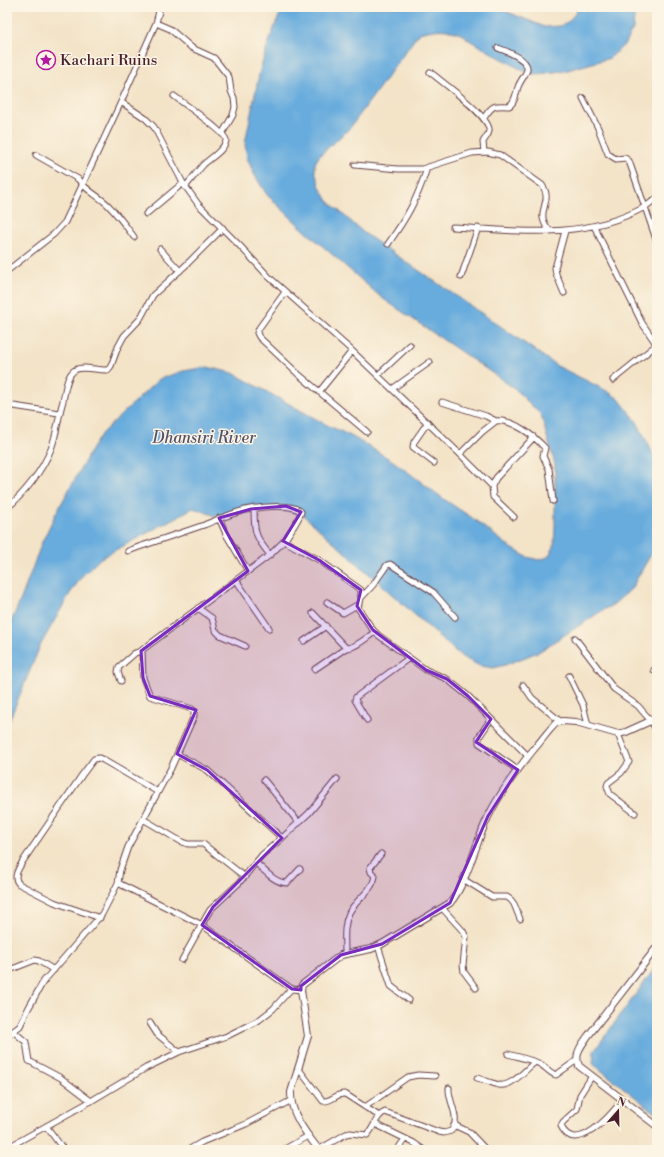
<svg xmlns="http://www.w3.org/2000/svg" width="664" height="1157" font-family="'Libre Bodoni',serif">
<rect width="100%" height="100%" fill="#fcf5e5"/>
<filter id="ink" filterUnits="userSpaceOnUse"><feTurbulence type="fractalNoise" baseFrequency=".025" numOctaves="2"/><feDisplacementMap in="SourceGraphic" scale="8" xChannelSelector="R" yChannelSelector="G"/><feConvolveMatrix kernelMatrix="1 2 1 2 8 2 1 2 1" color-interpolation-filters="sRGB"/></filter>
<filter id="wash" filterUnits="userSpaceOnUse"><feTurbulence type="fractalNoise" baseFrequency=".012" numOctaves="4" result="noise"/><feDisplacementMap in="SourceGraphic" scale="16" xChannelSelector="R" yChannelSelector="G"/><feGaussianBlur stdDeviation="0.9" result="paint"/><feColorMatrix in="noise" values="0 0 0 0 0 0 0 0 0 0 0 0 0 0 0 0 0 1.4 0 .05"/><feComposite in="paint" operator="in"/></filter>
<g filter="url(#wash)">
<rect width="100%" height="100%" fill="#f3e3c7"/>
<path fill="#68acdd" stroke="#596684" d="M285,7H495L545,27L560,26L569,21L577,11L576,7H635L633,29L624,45L610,58L568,70L539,74H529L467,39L466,36C446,28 440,28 419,33L350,128L320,155L315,163V171L320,187L328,201L364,233L503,328L557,366L607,391L619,399L637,422L657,462V544L631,589L614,604L600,612L540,651L523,658L505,665L493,668L480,666L462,657L303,515L289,511L264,510L228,514L219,517L193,508L101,558L83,575L69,595L40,646L7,726V631L21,599L42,542L56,513L91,450L102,433L159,379L183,371L207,367L233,373L327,425L351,436L393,461L448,502L471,517L510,547L527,557L539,560L548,557L554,547L555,526V465L541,415L514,388L382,298L303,229L267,195L254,174L247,158L245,144L247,133L260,70L270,38L279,16Z
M657,965V1114L593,1064L594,1051Z"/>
</g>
<g filter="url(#ink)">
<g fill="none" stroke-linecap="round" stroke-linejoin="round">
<g stroke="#633c42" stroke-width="7">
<path id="minor" d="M156,23L170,29L192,48L214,58L229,77L231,91L234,98L235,107L233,115L222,134
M430,72C442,82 487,114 489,129C490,134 485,138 483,142L484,152
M174,96C182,102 227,134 226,140C226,149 209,159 203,165C197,172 191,180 185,187
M121,102L145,118L154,127L183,183L198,204L240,246L269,277L349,348L460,454L492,486
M484,118C492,105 494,105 509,106C515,103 516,93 518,87C520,81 525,76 527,70C529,59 506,51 498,48
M36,155L78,179C85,190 99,196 108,205C118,215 126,226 134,237
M355,165L398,169H422L472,153L488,152L500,155L542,185C555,203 532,211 550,231
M657,198L645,207L657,242
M146,214L183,183
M594,226L642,323L655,342V346L613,380
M453,227C520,231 584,240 645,207L629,161L625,158L616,159L608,154L598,128L583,98
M388,244C407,217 417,200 427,168
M160,249L180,271
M7,271L54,234L65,222L121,102L156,23L160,7
M461,277L478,228
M285,292L259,328L257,333L259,337L297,373L367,432
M564,293L556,274L555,268L565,231
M378,375L410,345
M392,389L430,362
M319,392L352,351
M442,402L486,416L496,421
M7,405L59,413
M428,422L414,442L413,447L434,463
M460,454L482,432L496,421C513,419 534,436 545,448L543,456L549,469L553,501
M7,508C25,493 42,471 51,449C57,434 58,417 63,401C65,393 66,375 75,370C83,365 98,371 108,370L111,366L118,347L124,336L140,319L153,295L185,266L223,228
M254,508C254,532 255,537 270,555
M514,517L493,497L492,486L496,478L534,437
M219,518L227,536L248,571
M128,551C153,542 178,534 204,525C219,519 234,512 250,509C261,507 294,503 301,512C298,522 290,531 285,540L286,542L319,560L361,590V594L358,608L373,630L378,635L426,670L447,679L468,696L528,756
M236,580L269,628
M361,598L373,585L387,565L390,564L433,592L455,617
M327,602L343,613L357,605
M198,608L212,618L215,630L220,635L245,646
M313,613L346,648C356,648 367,637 375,632
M575,638L614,689L638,706L651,721L657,731
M304,641L326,626
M315,669L346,648
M654,670L657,672
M569,676L583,705L588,725
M121,681L118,672L119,667L135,653L141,651
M523,685L532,698L561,722
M491,719L479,737V743L518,770
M367,720L355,700L356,697L409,658
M618,734L629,762L621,773L608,783L607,786L610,794L635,813
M177,754L207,770L282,838
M264,780L299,823
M143,819L182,842L188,844H203L245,877
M256,863C265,871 275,883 287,883L300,869
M463,879L492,897H507L511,900L514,904L520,919
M118,883L202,925L292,989
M442,908L463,931L466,937L463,965L464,972L476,988
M100,918L54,902L19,884C12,877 19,868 23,861L82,775L94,759L99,758L103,760L158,792
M378,946L391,986L409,1000
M345,953C345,940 343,926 349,913C355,900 373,891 375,876L371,872L370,868L381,854
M182,960L210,910L239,883L262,855L282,838L309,813L337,779
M7,971L35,960L39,961L54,970
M150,1023L157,1034L179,1052
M13,1031L26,1042L29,1061L61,1078L91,1101
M7,1036L20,1026L28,1009L43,982L102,914L118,883L120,870L128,847L171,768L194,716V711L192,709L150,696L143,678L142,650L270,555L285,540
M508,1054C518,1057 530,1059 540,1064C546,1067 549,1073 556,1075L577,1060
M298,1068L323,1101C332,1102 336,1093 345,1094L379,1116
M592,1076L580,1095L577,1109L563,1122L561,1126C575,1157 612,1114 623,1099
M477,1078C484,1080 492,1083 499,1085C512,1087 525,1070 535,1062
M365,1107L408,1077L418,1075L435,1076
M375,1124L414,1143L424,1150
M454,1125L469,1132L486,1150
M46,1126L64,1150
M7,1148L91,1101L146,1068L179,1052L227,1036L259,1020L273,1009L290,990L293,989L301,990
M188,1150L202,1142L246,1124L290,1101
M283,1150L308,1136
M318,1150L346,1134L350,1133L367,1135C374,1129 376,1115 385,1112L439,1132L444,1133L451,1131C462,1119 448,1102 449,1088
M397,1150L405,1139"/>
</g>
<g stroke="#633c42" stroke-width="8">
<path id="tertiary" d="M657,947L588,1036C581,1046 574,1054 579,1066L657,1126
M319,1150C306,1133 290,1114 291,1092L308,1036L301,990L302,985L341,955L371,949L382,944L450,903C467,883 476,842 488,817C500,792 517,770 534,749C542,740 548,731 556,723L563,721L576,722L618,734L626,732L657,718"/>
</g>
<use href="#minor" stroke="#fff" stroke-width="5"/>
<use href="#tertiary" stroke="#fff" stroke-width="6"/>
</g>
</g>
<path fill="#7b2cbf" fill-opacity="0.2" stroke="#7b2cbf" stroke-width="3" stroke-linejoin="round" d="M286,506L301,512L283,541L319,560L361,590L357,606L373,630L426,670L447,679L468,696L491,719L476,742L518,770L488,816L450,903L382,944L341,955L301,986V990L292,989L202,925L213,907L282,838L207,770L177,754L196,710L150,696L143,678L141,651L248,571L219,518L251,509Z"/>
<defs>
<g id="sight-ring" transform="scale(1)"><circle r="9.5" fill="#fcf5e5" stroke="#b5179e" stroke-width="1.5"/><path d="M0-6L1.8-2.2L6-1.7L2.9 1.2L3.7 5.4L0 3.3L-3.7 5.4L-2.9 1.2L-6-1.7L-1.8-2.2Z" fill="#b5179e"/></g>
</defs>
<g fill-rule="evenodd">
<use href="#sight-ring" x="46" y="60"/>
</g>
<g text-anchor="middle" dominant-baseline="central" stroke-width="3" stroke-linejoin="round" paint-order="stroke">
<g font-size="15" fill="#4a1f2b" stroke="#fcf5e5" text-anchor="start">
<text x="60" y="60">Kachari Ruins</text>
</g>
<g font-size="16" font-style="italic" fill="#545069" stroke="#fcf5e5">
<text x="204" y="438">Dhansiri River</text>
</g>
</g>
<rect width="664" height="1157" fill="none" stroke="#fcf5e5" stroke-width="24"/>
<g transform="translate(618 1111) rotate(20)" stroke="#fcf5e5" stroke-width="3" paint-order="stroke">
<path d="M0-3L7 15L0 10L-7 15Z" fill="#4a1f2b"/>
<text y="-6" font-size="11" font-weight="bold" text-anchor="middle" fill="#4a1f2b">N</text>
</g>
</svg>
